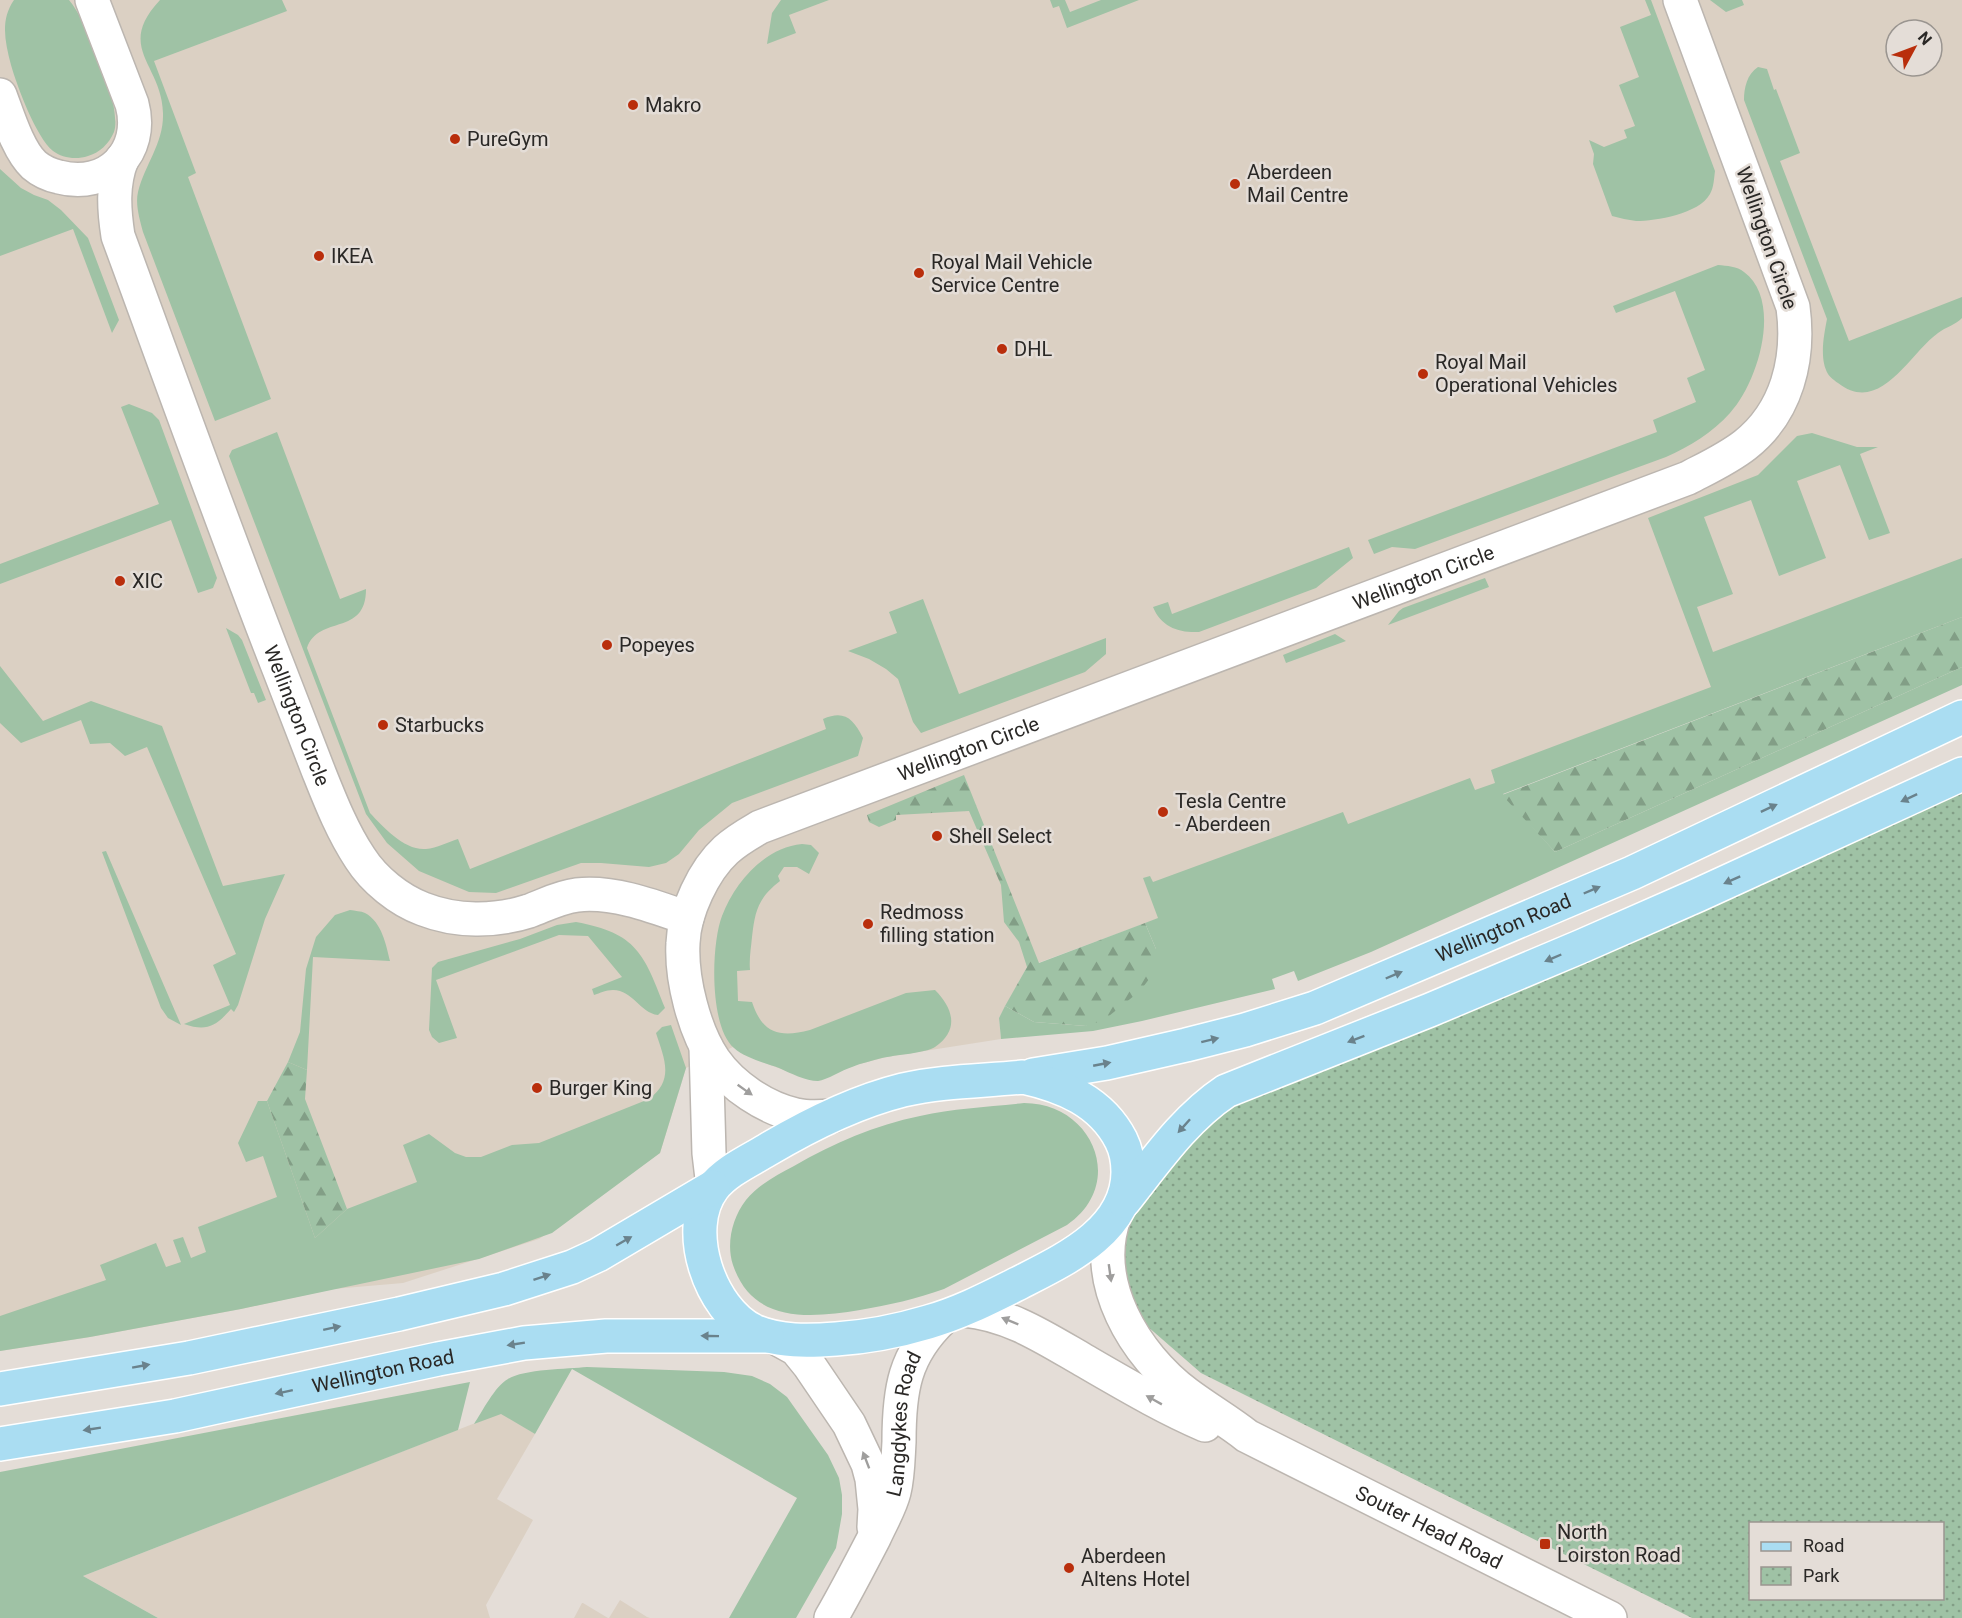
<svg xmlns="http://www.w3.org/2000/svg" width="1962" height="1618" font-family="Roboto,sans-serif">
<defs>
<pattern id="forest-firs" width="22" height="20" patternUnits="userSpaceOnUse" patternTransform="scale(1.5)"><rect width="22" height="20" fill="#9fc2a5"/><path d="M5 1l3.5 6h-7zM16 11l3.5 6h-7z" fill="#829e86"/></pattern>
<pattern id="park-dots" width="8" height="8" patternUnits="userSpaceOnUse" patternTransform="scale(1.5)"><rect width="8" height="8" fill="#9fc2a5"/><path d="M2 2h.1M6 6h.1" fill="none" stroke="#829e86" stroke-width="1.8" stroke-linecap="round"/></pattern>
</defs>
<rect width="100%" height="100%" fill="#e4ddd7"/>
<path fill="#dbd0c3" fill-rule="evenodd" d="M0,0H1962V617L1355,846L1027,967L999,1018L1001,1039L886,1057L852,1066L818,1081L800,1076L765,1063L733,1047L686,1068L660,1153L539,1239L403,1283L333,1289L241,1309L90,1337L0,1351ZM1896,30H1932V66H1896Z
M501,1413L535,1434L497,1499L533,1520L486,1605L490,1618H158L83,1576Z
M620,1600L647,1617L650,1618H609Z
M582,1603H583L608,1618H574Z"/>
<path fill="#9fc2a5" d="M14,0H69C87,21 123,106 114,132C109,144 99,153 88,156C76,160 62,158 53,151C36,137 17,86 11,65C5,42 0,20 14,0Z
M160,0H282L287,11L154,61L196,173L188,177L271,399L215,421L143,232C140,220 135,205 138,192C145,164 164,143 163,113C162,64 115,48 160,0Z
M781,0H829L789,15L796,33L767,44L772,13Z
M1050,0H1065L1070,12L1101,0H1139L1067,28L1059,6L1053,8Z
M1645,0H1651L1715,171C1714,178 1714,187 1710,194C1699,214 1656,221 1636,221C1628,220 1620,218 1612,216L1593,164L1594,154L1589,140L1604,147L1627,138L1624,130L1635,126L1619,85L1639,77L1620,27L1651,15Z
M1710,0H1742L1744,5L1726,12Z
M1758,67L1767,69L1774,90L1776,89L1800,153L1780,161L1849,341L1962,297V318C1955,325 1946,327 1938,333C1909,354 1880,416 1838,383C1835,381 1830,377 1828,374C1819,359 1824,335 1827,319L1744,100C1744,88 1747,74 1758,67Z
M0,169L21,188L34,195L48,200L61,210L88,238L119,320L112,333L73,229L0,256Z
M1718,265C1727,266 1737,266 1744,272C1783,301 1758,383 1730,413C1713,432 1689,447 1666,457L1415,549L1392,547L1374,554L1368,540L1657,432L1653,420L1696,402L1687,378L1705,370L1675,291L1616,313L1613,306Z
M129,404L152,413L159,420L217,578L213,588L198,593L171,520L0,584V564L159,504L121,407Z
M277,432L340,599L366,589C366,637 319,614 307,648L370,813C383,827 405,851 426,849C437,848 448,842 458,839L470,869L826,729L823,719C844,710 853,718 863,738L858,756L732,803L699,830L679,854L666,863L649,867L601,863H581L496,893L469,892L419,871L387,843L366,814L229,456L232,450Z
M1812,433L1857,447H1878L1860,454L1890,533L1869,540L1840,465L1797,481L1826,558L1779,576L1751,500L1704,517L1733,594L1697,607L1713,652L1962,558V617L1503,794L1555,852L1962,667V685L1371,952L1298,981L1294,971L1272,979L1275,989L1142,1021L1093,1031L1001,1039L999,1018L1005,1006L1034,1022L1086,1026L1156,949L1145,923L1158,918L1143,878L1150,876L1153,882L1343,812L1348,824L1470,778L1475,790L1495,783L1491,770L1711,687L1648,518L1758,475L1797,436Z
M1349,547L1353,558L1316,588L1199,632C1179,633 1161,627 1153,607L1168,602L1172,614Z
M1485,578L1489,587L1388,625L1399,611L1403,608Z
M923,599L959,694L1106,638V654L1085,672L921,733L913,722L898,679L886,669L869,659L848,651L897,633L889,612Z
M226,628L238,635L242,640L266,700L258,703L254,693H251Z
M1335,634L1346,641L1286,663L1283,655Z
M0,666L43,721L91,701L162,726L223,886L285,874L265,919L238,1005L234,1012L231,1009C216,1026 207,1032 184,1024L230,1005L213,965L236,954L147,747L125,756L110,743L90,744L81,720L21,743L0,723Z
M802,844L811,845L819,853L809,874L797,867H784L778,876L780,881C758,898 755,911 752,937C751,948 749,959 750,970L737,971L738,1001L752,1002C762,1033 779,1038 810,1030L906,993L935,990C953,1008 960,1030 935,1047C927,1053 894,1055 882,1058C872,1061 861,1063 852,1067C842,1070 827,1080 818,1081C806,1081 790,1073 779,1068C765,1063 745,1058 734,1048C709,1027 711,944 722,916C735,882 764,848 802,844Z
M106,851L181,1025L168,1018L161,1008L102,852Z
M350,910C355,911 361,911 365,913C382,922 386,945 390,961L313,957L307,1070L288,1062L300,1032L306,969L316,937L335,915Z
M576,922C637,933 644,954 665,1008L658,1015C640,1013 633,990 613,990C606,990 600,993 594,995L592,989L622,977L588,936L559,935L436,980L457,1038L439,1043L432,1037L429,1030L432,968L438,962L520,939L557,925Z
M671,1025L686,1068L660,1153L552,1233L479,1259L241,1309L90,1337L0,1351V1316L106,1280L100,1265L156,1243L166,1267L181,1262L173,1240L183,1237L191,1258L206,1252L198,1227L277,1197L263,1156L246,1162L238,1143L258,1101H267L315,1238L347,1209L417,1182L403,1145L429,1134L455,1153L466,1157H481L512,1145L539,1143L649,1099C675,1080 664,1058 656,1033L662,1027Z
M1024,1103C1093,1103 1127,1184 1067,1225L944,1289C916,1299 889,1305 860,1310C810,1318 753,1324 733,1265C726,1244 732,1218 746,1200C758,1185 777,1175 794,1166C834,1143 875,1125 920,1116C954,1108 989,1107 1024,1103Z
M587,1367L724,1372L752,1376L770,1384L787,1397L828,1455L839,1478L842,1495V1514L836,1548L796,1618H729L797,1498L572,1369L535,1434L501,1414L474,1424C482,1412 495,1386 508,1379C524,1369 568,1369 587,1367Z
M470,1382L458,1430L83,1576L158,1618H0V1472Z"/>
<path fill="url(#forest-firs)" d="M1962,617V667L1555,852L1502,795Z
M964,775L1039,963L1145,923L1156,949V970L1140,991L1104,1020L1086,1026L1034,1022L1005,1006L1027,967L1019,942L1004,922L1001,885L969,811L896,815V820L879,827L869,822L867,815Z
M288,1062L307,1070L305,1099L347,1209L315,1238L267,1101Z"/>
<path fill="url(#park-dots)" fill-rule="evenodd" d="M1962,774V1618H1692L1201,1373L1116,1299L1122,1206L1187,1123ZM1750,1524H1942V1598H1750Z"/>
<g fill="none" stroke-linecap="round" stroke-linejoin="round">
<g stroke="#bcb6b0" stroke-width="36">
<g id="minor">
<path d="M0,95C8,116 18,150 34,165C41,171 50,175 59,177C107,190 145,152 132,104L92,0"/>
<path id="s1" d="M122,159C112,184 114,210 118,236C171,380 223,526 279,669C292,703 305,736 318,770C330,800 342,831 360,858C374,880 399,900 423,909C456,922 495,922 529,911C545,905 560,897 577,895C614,891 653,906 687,918"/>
<path d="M706,1047L709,1153L713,1187"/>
<path id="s2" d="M832,1116C820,1117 808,1118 796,1115C765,1108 732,1086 714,1060C694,1030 681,979 683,943C684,912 704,870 726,850C737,840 748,834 760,827L1688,478C1707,468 1727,459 1745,445C1787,412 1800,359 1793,307L1680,0"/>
<path id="s3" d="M1115,1215C1090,1282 1135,1355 1187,1394C1207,1409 1228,1421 1247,1436L1610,1618"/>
<path d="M964,1310C1009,1314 1045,1338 1083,1360C1123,1383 1163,1407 1205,1425"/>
<path d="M776,1338L796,1349L809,1365L849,1424L868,1464L872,1479L875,1509L874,1527"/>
<path id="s4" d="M831,1618C846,1592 860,1565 874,1538C881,1522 890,1508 894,1492C898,1476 898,1458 899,1442C899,1390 904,1355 943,1318"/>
</g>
</g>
<g stroke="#fff" stroke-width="36">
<g id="major">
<path id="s5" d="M1033,1075L1107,1063L1186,1045L1245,1030L1315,1008L1632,873L1962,717"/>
<path d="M1023,1077C1063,1086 1101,1101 1121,1140C1126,1150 1128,1160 1128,1172C1128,1231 1064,1260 1019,1283C989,1298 960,1313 928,1322C898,1331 867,1337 836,1339C809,1341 779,1342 754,1331C710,1310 682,1229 713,1188C726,1171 749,1161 767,1150C809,1125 855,1102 903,1090C942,1081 983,1081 1023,1077Z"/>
<path d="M1124,1201C1155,1162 1184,1119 1226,1091L1430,1010L1582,946L1698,895L1962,774"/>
<path d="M0,1389L189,1358L399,1314L504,1289L572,1267L598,1255L713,1187"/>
<path id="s6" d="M0,1444L175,1416L438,1359L524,1343L606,1336H767"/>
</g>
</g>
<use href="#minor" stroke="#fff" stroke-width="33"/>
<use href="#major" stroke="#aaddf2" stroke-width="33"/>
</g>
<defs><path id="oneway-solid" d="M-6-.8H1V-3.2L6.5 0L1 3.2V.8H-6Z" transform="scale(1.5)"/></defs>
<g fill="#6a828c">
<use href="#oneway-solid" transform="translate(1909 798) rotate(155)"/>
<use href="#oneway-solid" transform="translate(1769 808) rotate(-25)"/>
<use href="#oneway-solid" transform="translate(1732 880) rotate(156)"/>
<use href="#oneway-solid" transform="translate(1592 890) rotate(-23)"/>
<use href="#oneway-solid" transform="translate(1553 958) rotate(157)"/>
<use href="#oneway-solid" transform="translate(1394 975) rotate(-23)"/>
<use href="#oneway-solid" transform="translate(1356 1039) rotate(159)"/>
<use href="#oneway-solid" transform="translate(1210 1040) rotate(-14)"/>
<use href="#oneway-solid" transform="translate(1102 1064) rotate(-11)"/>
<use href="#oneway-solid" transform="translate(1184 1126) rotate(132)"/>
<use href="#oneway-solid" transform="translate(624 1241) rotate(-30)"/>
<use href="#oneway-solid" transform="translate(542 1277) rotate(-18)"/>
<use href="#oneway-solid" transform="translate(332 1328) rotate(-12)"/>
<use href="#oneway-solid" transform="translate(710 1336) rotate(-179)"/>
<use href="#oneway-solid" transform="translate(516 1344) rotate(171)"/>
<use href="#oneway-solid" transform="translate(141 1366) rotate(-10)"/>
<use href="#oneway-solid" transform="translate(284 1392) rotate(168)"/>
<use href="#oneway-solid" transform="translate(92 1429) rotate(171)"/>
</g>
<g fill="#9f9e9d">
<use href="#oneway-solid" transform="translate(745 1090) rotate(35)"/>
<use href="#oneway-solid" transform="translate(1110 1273) rotate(82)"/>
<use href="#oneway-solid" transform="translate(1010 1321) rotate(-158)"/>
<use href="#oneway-solid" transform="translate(1154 1400) rotate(-151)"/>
<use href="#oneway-solid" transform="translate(866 1460) rotate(-111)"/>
</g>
<g fill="#b92e0c" stroke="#e4ddd7" stroke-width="2">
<circle cx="633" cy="105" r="6"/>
<circle cx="455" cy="139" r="6"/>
<circle cx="1235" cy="184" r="6"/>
<circle cx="319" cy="256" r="6"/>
<circle cx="919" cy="273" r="6"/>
<circle cx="1002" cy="349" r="6"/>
<circle cx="1423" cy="374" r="6"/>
<circle cx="120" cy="581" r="6"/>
<circle cx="607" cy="645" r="6"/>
<circle cx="383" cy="725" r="6"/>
<circle cx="1163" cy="812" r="6"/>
<circle cx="937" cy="836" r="6"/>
<circle cx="868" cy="924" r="6"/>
<circle cx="537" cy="1088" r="6"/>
<rect x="1539" y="1538" width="12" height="12" rx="3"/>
<circle cx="1069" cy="1568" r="6"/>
</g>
<g text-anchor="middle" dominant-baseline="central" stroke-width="5" stroke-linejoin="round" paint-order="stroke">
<g font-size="20" fill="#2a2826" stroke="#e4ddd7" text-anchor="start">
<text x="645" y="105">Makro</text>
<text x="467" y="139">PureGym</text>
<text x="1247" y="172">Aberdeen<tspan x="1247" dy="23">Mail Centre</tspan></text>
<text x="331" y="256">IKEA</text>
<text x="931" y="262">Royal Mail Vehicle<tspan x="931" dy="23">Service Centre</tspan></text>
<text x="1014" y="349">DHL</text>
<text x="1435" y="362">Royal Mail<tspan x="1435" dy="23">Operational Vehicles</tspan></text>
<text x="132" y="581">XIC</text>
<text x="619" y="645">Popeyes</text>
<text x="395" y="725">Starbucks</text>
<text x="1175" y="801">Tesla Centre<tspan x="1175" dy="23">- Aberdeen</tspan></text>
<text x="949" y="836">Shell Select</text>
<text x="880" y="912">Redmoss<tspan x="880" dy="23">filling station</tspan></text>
<text x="549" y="1088">Burger King</text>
<text x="1557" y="1532">North<tspan x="1557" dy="23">Loirston Road</tspan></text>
<text x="1081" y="1556">Aberdeen<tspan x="1081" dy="23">Altens Hotel</tspan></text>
</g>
<g font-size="20" fill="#2a2826" stroke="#e4ddd7">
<text transform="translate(1767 238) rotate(71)">Wellington Circle</text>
<text stroke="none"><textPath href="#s2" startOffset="1114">Wellington Circle</textPath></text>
<text stroke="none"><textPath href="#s1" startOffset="590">Wellington Circle</textPath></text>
<text stroke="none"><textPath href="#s2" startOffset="628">Wellington Circle</textPath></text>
<text stroke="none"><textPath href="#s5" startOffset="495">Wellington Road</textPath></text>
<text stroke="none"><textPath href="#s6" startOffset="390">Wellington Road</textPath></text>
<text stroke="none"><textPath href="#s4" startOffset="210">Langdykes Road</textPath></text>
<text stroke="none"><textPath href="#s3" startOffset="483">Souter Head Road</textPath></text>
</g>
</g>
<rect x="1749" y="1522" width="195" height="78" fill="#e4ddd7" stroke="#9a9590" stroke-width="1.5"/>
<rect x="1761" y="1542" width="30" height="9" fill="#aaddf2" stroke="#9a9590" stroke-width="1.5"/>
<text x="1803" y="1552" font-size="18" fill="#2a2826">Road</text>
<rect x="1761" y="1567" width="30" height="18" fill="url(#park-dots)" stroke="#9a9590" stroke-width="1.5"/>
<text x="1803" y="1582" font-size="18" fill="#2a2826">Park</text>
<g transform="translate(1914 48) rotate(49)"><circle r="28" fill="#e4ddd7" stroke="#9a9590" stroke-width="1.5"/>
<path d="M0-4.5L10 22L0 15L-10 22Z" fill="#b92e0c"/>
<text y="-9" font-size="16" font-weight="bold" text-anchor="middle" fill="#2a2826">N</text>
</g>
</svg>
